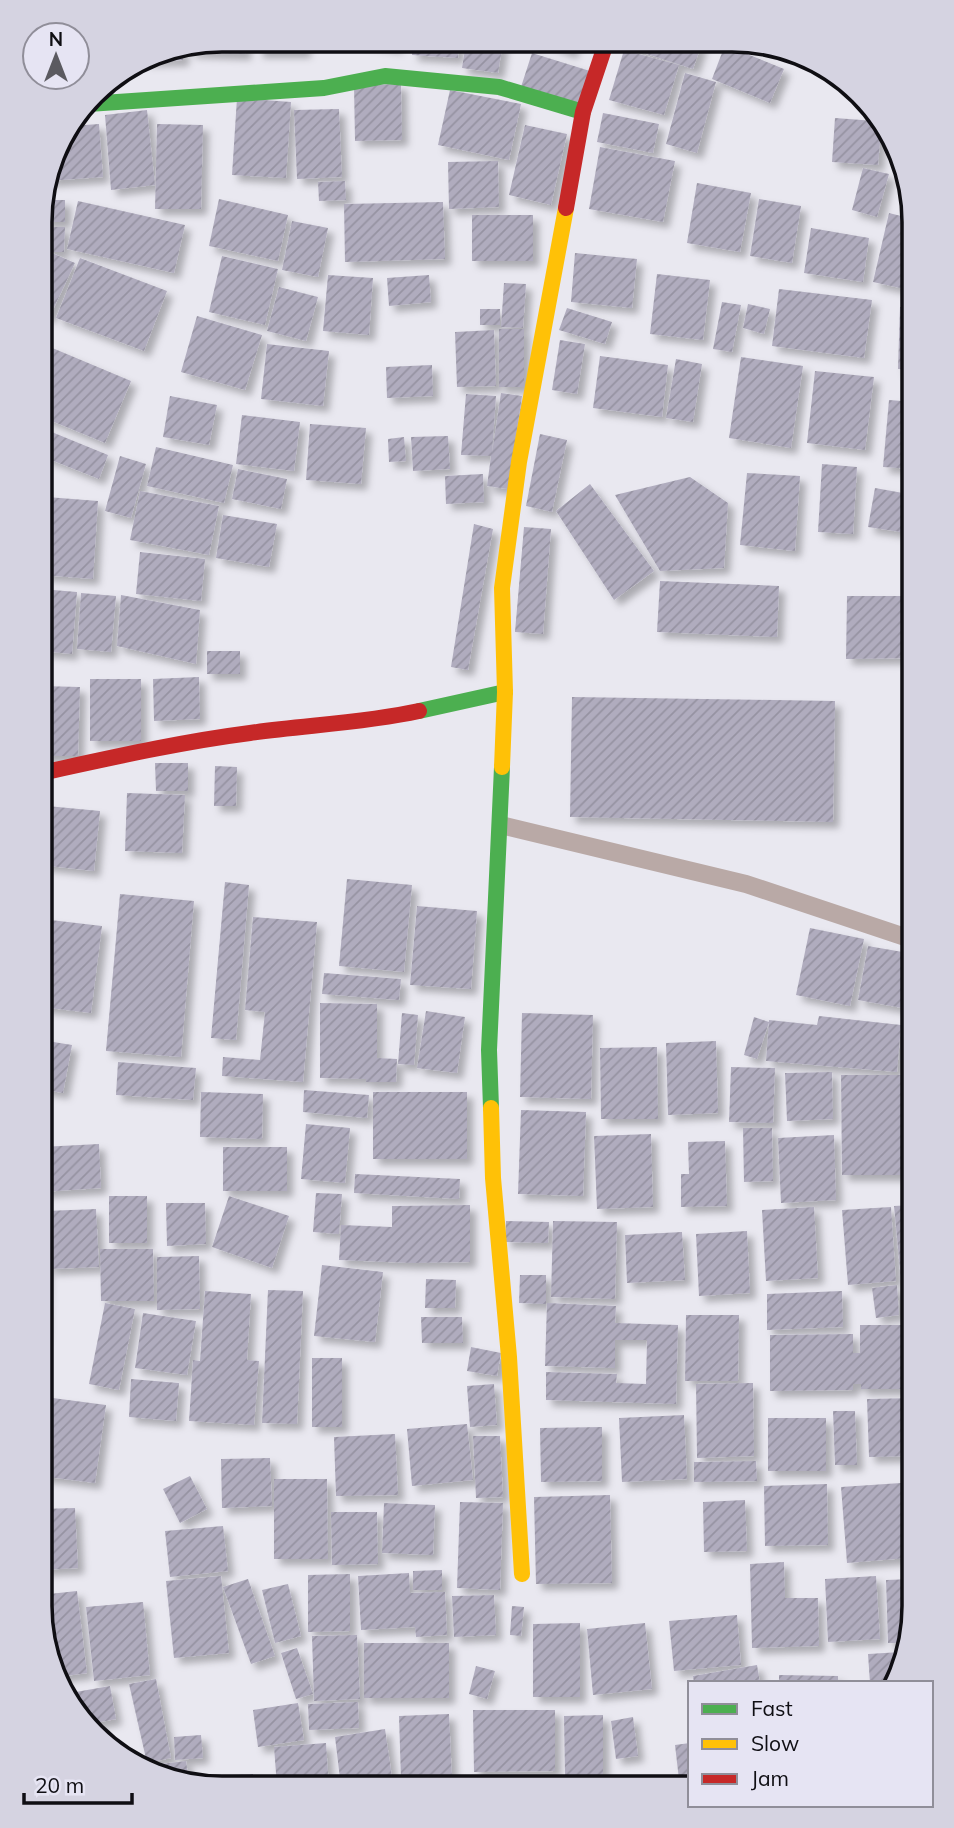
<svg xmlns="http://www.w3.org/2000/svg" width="954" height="1828" font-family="Mulish,sans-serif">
<defs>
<pattern id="building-hatch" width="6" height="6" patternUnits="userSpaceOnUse" patternTransform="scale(1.75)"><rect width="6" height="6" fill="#b0acbe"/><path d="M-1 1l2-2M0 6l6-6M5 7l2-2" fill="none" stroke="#9693a2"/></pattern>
<filter id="shadow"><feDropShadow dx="6" dy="6" stdDeviation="3.5" flood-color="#0004"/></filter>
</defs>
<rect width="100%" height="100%" fill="#e9e8f0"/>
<path fill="url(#building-hatch)" filter="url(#shadow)" d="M222,40H246L245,54L189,52V47Z
M257,40L305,41V52H257Z
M359,41H397L396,48Z
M413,41L459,42L458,58L412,55Z
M466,42H503L498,73L462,68Z
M544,42H575L571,53Z
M626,43H702L693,69L625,47Z
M749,44H767L780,50L749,45Z
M725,45L784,69L770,103L712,79Z
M183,48V60L142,61L153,54Z
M624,50L679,65L664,115L609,100Z
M532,53L590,71L578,106L521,87Z
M685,73L716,82L697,153L666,144Z
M401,84L402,140L355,141L354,85Z
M450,90L521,104L509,160L438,145Z
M237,98L291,102L286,178L232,175Z
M339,109L342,177L297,179L294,110Z
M147,110L155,185L111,190L105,115Z
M603,113L659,124L653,153L597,142Z
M835,118L875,121L881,130L878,165L832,162Z
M99,124L103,177L47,181L59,141L71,126Z
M157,124L203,125L201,209H155Z
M525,125L567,134L551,205L509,195Z
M600,147L675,161L663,222L589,209Z
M498,161L499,207L449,209L448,162Z
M903,163L904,164L910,198L899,197Z
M863,168L889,174L877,217L852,210Z
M345,181L346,200L319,201L318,182Z
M697,183L751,193L740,252L687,243Z
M219,199L288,215L278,261L209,246Z
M759,199L801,206L792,263L750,256Z
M42,200H65V222H42Z
M78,201L185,225L174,273L67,249Z
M443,202L445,259L345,262L344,204Z
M889,213L913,219L914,291L873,282Z
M472,215H533V261H472Z
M292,221L328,228L318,277L282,270Z
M42,227H65L64,252H42Z
M811,228L869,238L863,282L804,273Z
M52,253L75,263L49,318L42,314V272Z
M575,253L637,259L632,308L571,302Z
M222,256L278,269L265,325L209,312Z
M80,258L167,291L144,351L56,318Z
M657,274L710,280L703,340L650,334Z
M328,275L373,278L369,335L323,331Z
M429,275L431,302L389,306L387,278Z
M504,283L526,284L523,328L501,327Z
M279,287L318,297L306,341L267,331Z
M779,289L872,300L864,358L772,346Z
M722,302L741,305L732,352L713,349Z
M748,304L770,309L764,334L743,328Z
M900,307H914V370L898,369Z
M567,308L612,322L605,344L559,330Z
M480,309H500V325H480Z
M197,316L262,335L245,390L181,372Z
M499,329H524V387H499Z
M494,330L496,386L457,387L455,332Z
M560,340L585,344L577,394L552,390Z
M267,344L329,351L323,406L261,399Z
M50,347L131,381L105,443L42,417V368Z
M600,356L668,365L662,417L593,408Z
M741,357L803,366L791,448L729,438Z
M676,359L702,364L693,422L666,418Z
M432,365L433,396L387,398L386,367Z
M815,371L874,377L865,450L807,443Z
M501,393L522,396L508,489L487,486L491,456L461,455L466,394L496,396L492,453Z
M170,396L217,405L209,445L163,437Z
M889,400L914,402V469L883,467Z
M242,415L300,422L294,471L236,464Z
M310,424L366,428L361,484L306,480Z
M42,428L108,455L99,479L41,456Z
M540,434L567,440L552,512L526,506Z
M448,436L450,469L413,471L411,437Z
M404,437L406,461L389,462L388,439Z
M156,447L233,465L224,503L147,486Z
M120,456L146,464L131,518L105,511Z
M822,464L857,467L853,534L818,532Z
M238,469L287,479L281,509L232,499Z
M747,473L800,476L795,551L740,545Z
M483,474L484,502L446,504L445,476Z
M690,477L728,503L724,568L660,571L615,495Z
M590,484L654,571L614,600L556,511Z
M875,488L914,495V534L868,527Z
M140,491L219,506L209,555L130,540Z
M47,497L98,501L93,579L42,575Z
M223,515L277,524L269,567L216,558Z
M474,524L493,529L468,670L451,667Z
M524,527L551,529L543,634L515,632Z
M140,552L205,559L201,601L136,594Z
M660,581L779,586L777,637L657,632Z
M41,589L77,592L72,654L41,651Z
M81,593L116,596L111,652L77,649Z
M121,595L200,610L196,664L117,646Z
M847,596H914V658L846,659Z
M207,651H240V674H207Z
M199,677L200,719L154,721L153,679Z
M90,679H141V741H90Z
M41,686L80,687L78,756H41Z
M572,697L835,701L833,822L570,817Z
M155,763H188V791H156Z
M215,766L237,767L236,806H214Z
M127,793L185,795L182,853L125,851Z
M47,806L100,811L94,871L41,865Z
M347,879L412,885L404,972L339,966Z
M225,882L249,885L236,1040L211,1038Z
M120,894L194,901L181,1057L106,1051Z
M417,906L477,911L471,989L410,985Z
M253,917L317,922L303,1082L222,1076L223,1057L260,1060L265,1012L245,1010Z
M42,919L102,926L91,1013L41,1007Z
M810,928L864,939L850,1006L796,995Z
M868,946L914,954V980L908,1009L858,1000Z
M324,973L401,979L399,1000L322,994Z
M320,1003L377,1004V1058L397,1059L396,1082H366V1079L320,1078Z
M426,1011L465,1017L457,1073L417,1068Z
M402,1013L418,1015L414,1065L398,1064Z
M522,1013L593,1015L591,1099L520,1097Z
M819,1016L901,1025L897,1072L766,1061L769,1020L817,1025Z
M754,1017L769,1022L757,1059L744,1055Z
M41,1040L72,1045L63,1093L41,1089Z
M716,1041L718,1113L668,1115L666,1043Z
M657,1047L658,1119H601L600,1048Z
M118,1062L196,1068L193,1100L116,1095Z
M731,1067L775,1068L773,1123L729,1122Z
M832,1072L833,1119L787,1121L785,1073Z
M841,1075H902V1175H842Z
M304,1090L369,1095L367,1118L303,1112Z
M201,1092L263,1094L262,1139L200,1137Z
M373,1092H467V1159H373Z
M521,1110L586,1112L583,1196L518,1194Z
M306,1124L350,1128L345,1183L301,1179Z
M743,1128H772L773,1181L744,1182Z
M651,1134L653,1207L597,1209L594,1136Z
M834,1135L836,1200L781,1203L778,1138Z
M725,1141L727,1206L681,1207V1174H689L688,1142Z
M99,1144L101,1188L41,1192V1147Z
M223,1147H287V1191H223Z
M355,1174L460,1179L459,1199L354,1193Z
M316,1193L342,1194L339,1234L313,1232Z
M109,1196H147V1243H109Z
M229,1196L289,1216L272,1268L212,1247Z
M166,1203H205L206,1244L167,1246Z
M470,1205V1262L412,1263L339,1260L341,1225L392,1227V1206Z
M913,1205V1279L901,1280L894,1206Z
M814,1207L818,1278L766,1281L762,1210Z
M891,1207L896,1281L848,1285L842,1210Z
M96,1209L99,1267L49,1269L46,1211Z
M506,1221L549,1222L548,1243L505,1242Z
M553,1221L617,1222L615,1299L551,1297Z
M747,1231L750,1293L699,1296L696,1234Z
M682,1232L685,1280L627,1283L625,1235Z
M41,1249L47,1250L43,1336L41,1335Z
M100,1249H153L154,1301H101Z
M199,1256L200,1309L157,1310V1257Z
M322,1265L383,1272L375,1342L314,1336Z
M520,1275H546V1304L519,1303Z
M426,1279L456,1280L455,1308H425Z
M897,1285L899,1315L876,1318L872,1288Z
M268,1290L303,1291L297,1424L262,1423Z
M205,1291L251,1294L247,1360L259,1361L254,1425L189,1421L193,1360L200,1361Z
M842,1291L843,1327L767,1330V1294Z
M105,1303L135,1309L119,1390L89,1384Z
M547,1303L616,1306L615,1323L678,1325L676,1404L546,1400V1372L617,1374L616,1383L646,1384L647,1340H615V1368L545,1366Z
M143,1313L196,1321L187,1375L135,1368Z
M686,1315H739L738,1381H685Z
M421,1317H462L463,1343H422Z
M860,1325H913V1389H861V1384H853V1390L770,1391V1335L853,1334V1353H860Z
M471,1347L501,1353L497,1376L467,1371Z
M312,1358H342V1427H312Z
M131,1379L179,1383L176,1421L129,1417Z
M753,1383L754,1456L697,1458L696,1384Z
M494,1384L497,1425L470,1427L467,1386Z
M45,1397L106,1405L95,1483L40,1476V1427Z
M913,1398V1456L869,1457L867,1399Z
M833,1411H855L857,1465H835Z
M684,1415L687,1479L622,1482L619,1418Z
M768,1418H826V1471H768Z
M467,1424L473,1480L412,1486L407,1429Z
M602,1427V1481L541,1482L540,1428Z
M395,1434L398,1495L336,1496L334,1437Z
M473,1436H500L503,1497L476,1498Z
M270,1458L272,1506L222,1508L221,1459Z
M756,1461L757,1481L694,1482V1462Z
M190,1476L207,1509L180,1523L163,1489Z
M274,1479H327L328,1559H274Z
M901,1483L907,1558L847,1563L841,1487Z
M827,1484L828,1545L765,1546L764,1486Z
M610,1495L612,1583L536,1584L534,1497Z
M745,1500L747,1551L704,1552L703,1502Z
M460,1502L503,1503L500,1590L457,1588Z
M384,1503L435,1505L433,1555L382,1553Z
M75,1508L78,1568L40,1570V1509Z
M331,1512H377L378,1564L332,1565Z
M223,1526L228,1571L170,1577L165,1531Z
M784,1562L785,1598H818L819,1646L752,1648L750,1564Z
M442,1570V1590H413V1571Z
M409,1573L410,1593L445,1592L447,1635L416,1637L415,1627L361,1630L358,1576Z
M350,1574V1631L308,1632V1575Z
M221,1576L229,1653L174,1658L166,1581Z
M876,1576L880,1639L828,1642L825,1579Z
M248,1579L275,1656L251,1664L223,1587Z
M913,1579V1618L904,1643H888L886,1580Z
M288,1584L301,1636L275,1643L262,1590Z
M77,1591L87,1673L58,1677L50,1664L40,1595Z
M494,1595L496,1635L454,1637L452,1596Z
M143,1602L150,1675L94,1681L86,1607Z
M512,1606L524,1607L521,1636L510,1635Z
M737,1615L741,1665L674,1671L669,1621Z
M580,1623V1697H533V1624Z
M645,1623L652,1689L593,1695L587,1629Z
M357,1635L360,1699L314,1701L312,1636Z
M364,1643H449V1698H364Z
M297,1648L313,1694L296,1699L281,1653Z
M901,1652L889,1683H870L868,1654Z
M757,1665L760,1683H694L693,1676Z
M476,1666L495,1671L487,1699L469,1694Z
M779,1675L838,1676V1683H779Z
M156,1679L171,1758L147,1763L129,1684Z
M110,1686L116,1719L90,1724L70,1693Z
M358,1702L359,1728L309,1730L308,1704Z
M298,1703L304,1740L258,1747L253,1710Z
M473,1710H555V1771L474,1772Z
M449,1714L452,1779L401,1780L399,1716Z
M603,1715V1776L565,1777L564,1716Z
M633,1717L638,1756L616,1759L611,1721Z
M385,1729L392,1777L387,1778V1787H341L335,1737Z
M201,1735L203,1758L175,1760L174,1737Z
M326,1743L329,1787L277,1786L274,1747Z
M690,1743V1788H680L675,1745Z
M186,1761L189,1782L152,1765Z
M253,1774L254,1786H210V1776Z
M638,1782L639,1787H606L605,1786Z"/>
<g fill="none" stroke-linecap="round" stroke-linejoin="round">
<path stroke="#b9a9a6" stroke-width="18" d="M501,825L746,884L914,940"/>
<path stroke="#4caf50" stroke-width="16" d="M88,104L324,88L385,76L499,87L583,112
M419,711L505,692
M491,1108L489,1050L502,767"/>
<path stroke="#ffc107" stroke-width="16" d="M502,767L505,692L502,588L519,462L566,208
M491,1108L493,1178L509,1357L522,1574"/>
<path stroke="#c62828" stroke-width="16" d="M566,208L583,112L606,43
M41,773C110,758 180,742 250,733C307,725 364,723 419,711"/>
</g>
<path d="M0 0H954V1828H0ZM222 52H732A170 170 0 0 1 902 222V1606A170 170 0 0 1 732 1776H222A170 170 0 0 1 52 1606V222A170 170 0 0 1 222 52Z" fill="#d5d3e1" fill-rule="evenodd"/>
<path fill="none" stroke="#0f0e13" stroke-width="3.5" d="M222 52H732A170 170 0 0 1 902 222V1606A170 170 0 0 1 732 1776H222A170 170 0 0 1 52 1606V222A170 170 0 0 1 222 52Z"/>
<rect x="688" y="1681" width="245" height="126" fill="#e6e4f3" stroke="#908e99" stroke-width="2"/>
<rect x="702" y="1704" width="35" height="10" fill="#4caf50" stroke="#908e99" stroke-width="2"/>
<text x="751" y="1716" font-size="21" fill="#0f0e13">Fast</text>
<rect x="702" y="1739" width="35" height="10" fill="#ffc107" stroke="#908e99" stroke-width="2"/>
<text x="751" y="1751" font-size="21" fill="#0f0e13">Slow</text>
<rect x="702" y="1774" width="35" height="10" fill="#c62828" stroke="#908e99" stroke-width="2"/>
<text x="751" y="1786" font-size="21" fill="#0f0e13">Jam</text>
<g transform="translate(56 56)"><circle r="33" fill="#e6e4f3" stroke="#908e99" stroke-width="2"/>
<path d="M0-5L12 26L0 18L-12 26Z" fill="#5b5a60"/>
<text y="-10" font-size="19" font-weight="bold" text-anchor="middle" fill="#0f0e13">N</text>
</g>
<path d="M24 1793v10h108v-10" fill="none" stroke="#0f0e13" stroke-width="3.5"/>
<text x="35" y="1793" font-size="21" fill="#0f0e13" stroke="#e6e4f3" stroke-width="5" paint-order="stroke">20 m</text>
</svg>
